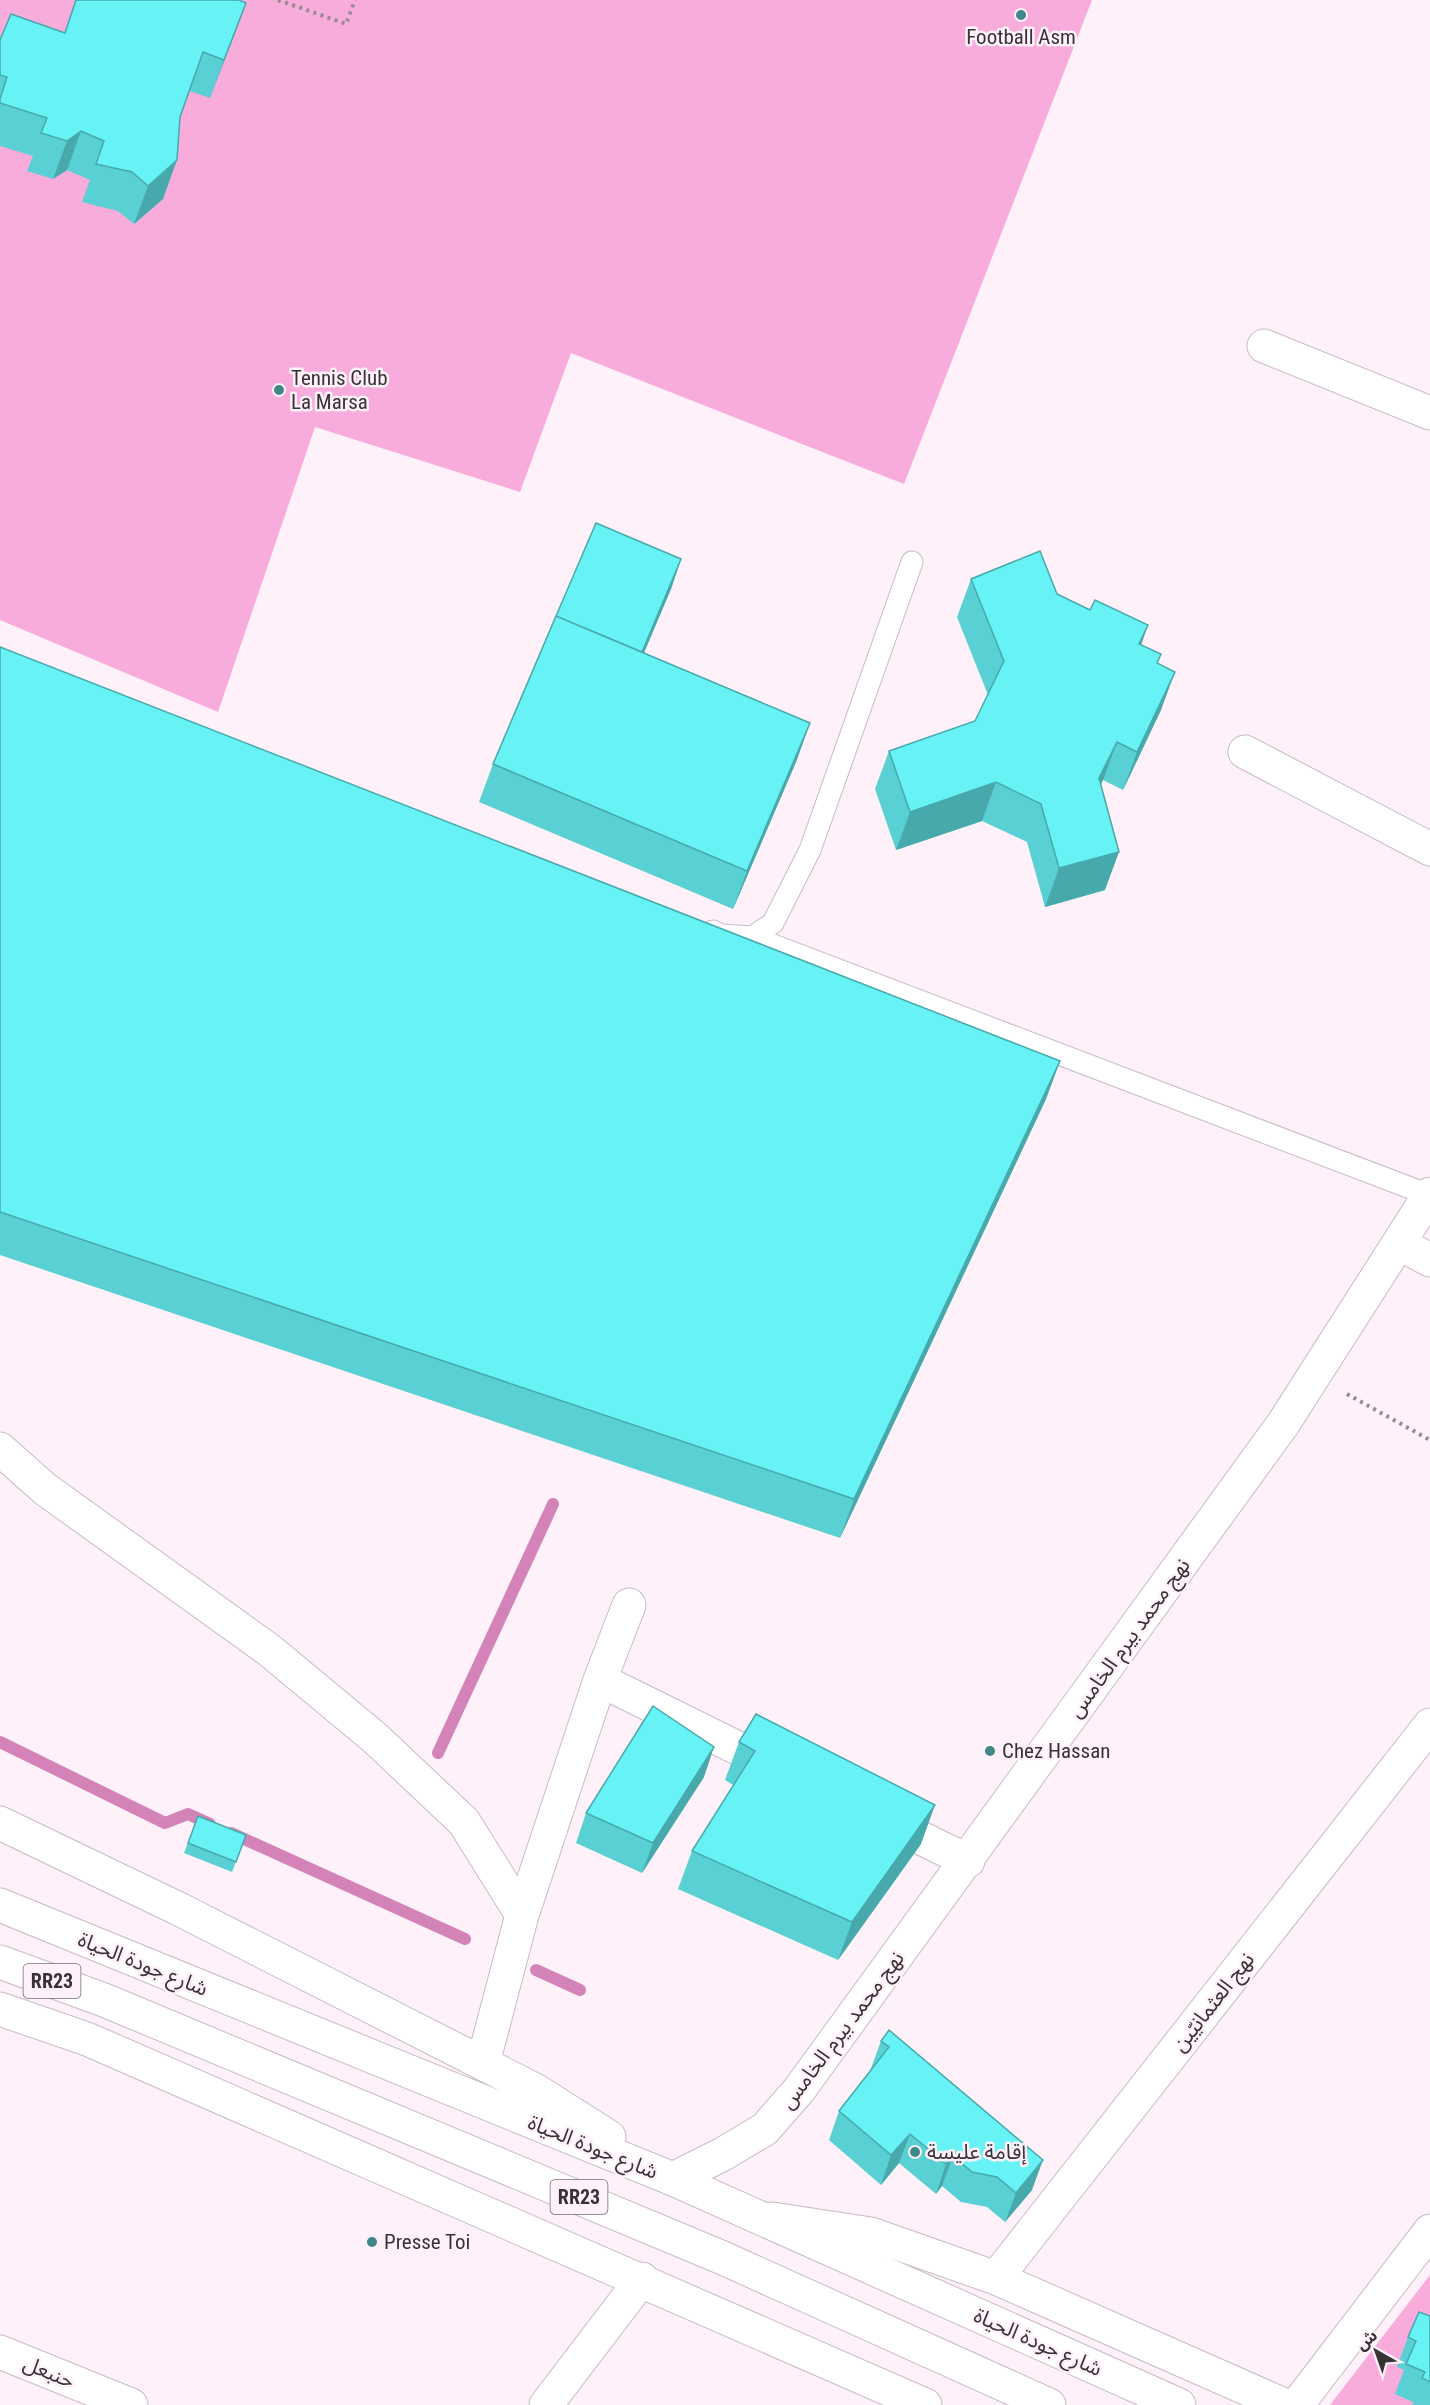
<svg xmlns="http://www.w3.org/2000/svg" width="1430" height="2405" font-family="'Roboto Condensed','Noto Sans Arabic',sans-serif">
<rect width="100%" height="100%" fill="#fef1f9"/>
<path fill="#f8acdc" d="M0,0H1092L904,484L571,353L520,492L315,427L218,712L0,620Z
M1430,2275V2405H1330Z"/>
<g fill="none" stroke-linecap="round" stroke-linejoin="round">
<path stroke="#d483b8" stroke-width="12" d="M0,1742L165,1823L188,1814L210,1824
M438,1753L553,1504
M231,1833L465,1939
M536,1970L580,1990"/>
<g stroke="#c9bac3" stroke-width="23">
<path id="service" d="M713,931L721,935L752,937L773,923L810,850L912,562
M752,937L1429,1195"/>
</g>
<g stroke="#c9bac3" stroke-width="35">
<path id="minor" d="M1264,346L1430,413
M1245,752L1430,849
M1400,1244L1430,1260
M0,1449L45,1489L269,1650L375,1738L464,1822L522,1915
M600,1680L776,1767
M882,1819L968,1861
M483,2063L522,1915L600,1680L629,1605
M673,2179L723,2154L765,2129L799,2090L1283,1424L1430,1194
M772,2219L871,2234L996,2278L1284,2405
M996,2278L1430,1725
M0,2352L131,2405
M1297,2405L1430,2231"/>
</g>
<g stroke="#c9bac3" stroke-width="35">
<path id="tertiary" d="M546,2405L642,2279"/>
</g>
<g stroke="#c9bac3" stroke-width="35">
<path id="trunk" d="M0,1823L179,1909L535,2090L609,2137
M0,1905L673,2179L1179,2405
M0,1962L104,2000L723,2258L1049,2405
M0,2009L87,2039L925,2405"/>
</g>
<path stroke="#968c92" stroke-width="4" stroke-dasharray="3 4.5" stroke-linecap="butt" d="M278,0L346,24L355,0
M1347,1394L1430,1440"/>
<use href="#service" stroke="#fff" stroke-width="21"/>
<use href="#minor" stroke="#fff" stroke-width="33"/>
<use href="#tertiary" stroke="#fff" stroke-width="33"/>
<use href="#trunk" stroke="#fff" stroke-width="33"/>
</g>
<path fill="#59d0d3" d="M76,0L246,3L210,98L190,91L180,117L163,199L134,224L118,211L82,202L90,180L67,170L53,179L27,171L33,156L0,146V40L64,33Z
M681,559L671,589L643,653L810,723L796,762L733,909L479,802L493,764Z
M971,579L1057,594L1141,645L1158,663L1161,710L1123,790L1103,780L1101,784L1105,890L1045,907L1027,842L982,821L896,850L875,789L889,751L975,721L988,695L957,617Z
M0,647L1060,1061L1046,1099L840,1538L0,1255Z
M739,1742L921,1844L838,1960L678,1889L692,1851L733,1785L725,1780Z
M704,1777L642,1873L576,1843L586,1813Z
M198,1816L246,1835L232,1872L184,1853Z
M889,2030L1032,2190L1005,2222L987,2207L961,2202L942,2186L936,2194L899,2163L881,2185L829,2140L839,2111L870,2071L881,2041Z
M1430,2316V2405H1412L1413,2402L1395,2394L1404,2370L1397,2367L1408,2337Z"/>
<path fill="#48a9ac" d="M246,3L232,41L210,98L224,60Z
M81,131L67,170L53,179L67,141Z
M177,160L163,199L134,224L148,186Z
M681,559L671,589L628,691L639,661Z
M1148,625L1135,663L1139,644Z
M1175,672L1161,710L1123,790L1137,752Z
M810,723L796,762L733,909L747,871Z
M1117,742L1103,780L1085,816L1099,778Z
M996,782L982,821L896,850L910,812Z
M1119,852L1105,890L1045,907L1059,868Z
M1060,1061L1046,1099L840,1538L854,1499Z
M714,1747L704,1777L642,1873L653,1843Z
M935,1805L921,1844L838,1960L852,1922Z
M910,2134L899,2163L881,2185L891,2155Z
M953,2156L942,2186L936,2194L946,2164Z
M1043,2160L1032,2190L1005,2222L1016,2193Z"/>
<path fill="#67f2f5" stroke="#48a9ac" stroke-width="1.5" d="M76,0H239L246,3L224,60L203,52L180,117L177,160L148,186L132,172L96,164L104,141L81,131L67,141L41,133L47,118L0,103V99L7,77L0,75V40L11,14L65,33Z
M596,523L681,559L642,652L556,616Z
M1040,551L1057,594L1090,610L1095,600L1148,625L1139,644L1161,654L1157,663L1175,672L1137,752L1117,742L1099,778L1119,852L1059,868L1041,804L996,782L910,812L889,751L975,721L1004,661L971,579Z
M556,616L810,723L747,871L493,764Z
M0,647L1060,1061L854,1499L0,1212Z
M653,1706L714,1747L653,1843L586,1813Z
M756,1714L935,1805L852,1922L692,1851L755,1751L739,1742Z
M198,1816L246,1835L236,1862L188,1843Z
M889,2030L1043,2160L1016,2193L997,2177L972,2172L953,2156L946,2164L910,2134L891,2155L839,2111L889,2047L881,2041Z
M1419,2312L1430,2316V2382L1422,2378L1425,2372L1406,2364L1416,2341L1408,2337Z"/>
<g fill="#3f8789" stroke="#fef1f9" stroke-width="2">
<circle cx="1021" cy="15" r="6"/>
<circle cx="279" cy="390" r="6"/>
<circle cx="990" cy="1751" r="6"/>
<circle cx="915" cy="2152" r="6"/>
<circle cx="372" cy="2242" r="6"/>
</g>
<g text-anchor="middle" dominant-baseline="central" stroke-width="5" stroke-linejoin="round" paint-order="stroke">
<g fill="#fef1f9" stroke="#736b70" stroke-width="1.5">
<rect x="23.5" y="1964" width="57" height="34" rx="4.5"/>
<rect x="550.5" y="2180" width="57" height="34" rx="4.5"/>
</g>
<g font-size="20" font-weight="bold" fill="#383236">
<text x="52" y="1981">RR23</text>
<text x="579" y="2197">RR23</text>
</g>
<g font-size="21" fill="#383236" stroke="#fef1f9" text-anchor="start">
<text x="1021" y="37" text-anchor="middle">Football Asm</text>
<text x="291" y="378">Tennis Club<tspan x="291" dy="24">La Marsa</tspan></text>
<text x="1002" y="1751">Chez Hassan</text>
<text x="927" y="2152">إقامة عليسة</text>
<text x="384" y="2242">Presse Toi</text>
</g>
<g font-size="21" fill="#383236" stroke="#fef1f9">
<text transform="translate(1129 1638) rotate(-54)">نهج محمد بيرم الخامس</text>
<text transform="translate(143 1964) rotate(22)">شارع جودة الحياة</text>
<text transform="translate(1213 2002) rotate(-52)">نهج العثمانيّين</text>
<text transform="translate(842 2030) rotate(-53)">نهج محمد بيرم الخامس</text>
<text transform="translate(593 2147) rotate(22)">شارع جودة الحياة</text>
<text transform="translate(1038 2342) rotate(24)">شارع جودة الحياة</text>
<text transform="translate(49 2372) rotate(22)">حنبعل</text>
</g>
</g>
<g transform="translate(1376 2351) rotate(320)" stroke="#fef1f9" stroke-width="4.5" paint-order="stroke">
<path d="M0-4.5L10 22L0 15L-10 22Z" fill="#383236"/>
<text y="-9" font-size="16" font-weight="bold" text-anchor="middle" fill="#383236">ش</text>
</g>
</svg>
